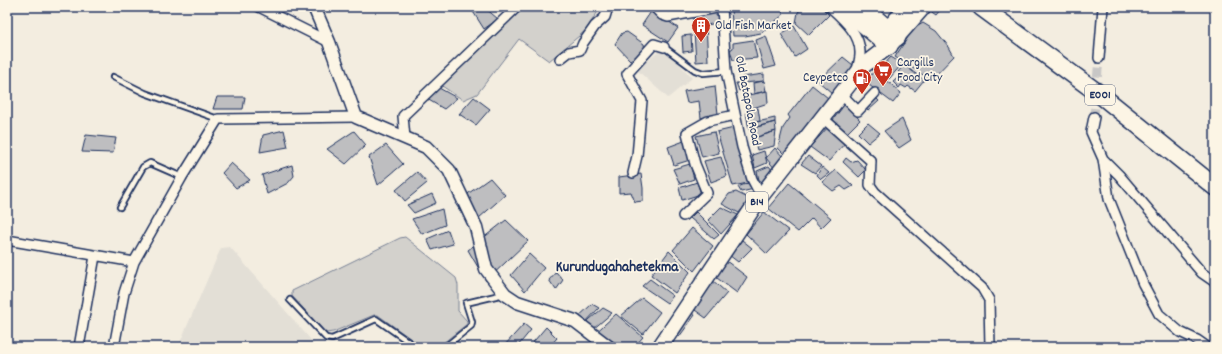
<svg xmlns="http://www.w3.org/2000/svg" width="1222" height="354" font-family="Dekko,sans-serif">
<rect width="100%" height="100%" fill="#f3ede0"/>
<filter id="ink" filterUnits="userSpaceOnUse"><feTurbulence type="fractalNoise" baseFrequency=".025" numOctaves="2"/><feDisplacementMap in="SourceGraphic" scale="8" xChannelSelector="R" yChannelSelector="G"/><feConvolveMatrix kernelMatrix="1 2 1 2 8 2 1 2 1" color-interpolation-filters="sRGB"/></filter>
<g filter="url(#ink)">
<path fill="#e3dfd6" d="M664,47L692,78L668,98L637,70Z
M230,247L317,347H178L221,248Z"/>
<path fill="#d3d1cc" stroke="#778095" d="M521,7H601L585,31L549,61L519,39L477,94L463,100L442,86L443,83Z
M405,237L456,278L458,285V311L467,321V324L438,347H422L378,315H374L333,332L326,333L292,296V291L400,238Z"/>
<path fill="#bebec0" stroke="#1b2f5e" d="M478,7H484L498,19L484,29L472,10Z
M666,7H689V10L668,13Z
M746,7H781L783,15L761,33L745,36H733L731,10Z
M804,7H821L829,15L809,35L796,23L798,12Z
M931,7H937L941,9L936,15L929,10Z
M652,10L678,28L668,42L642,25Z
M717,12L718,23L706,25L708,61L696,62L693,16Z
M923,23L936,31L949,47L954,56L931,80L895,57L913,29Z
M794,26L807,49L795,57L781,34Z
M627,32L644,44L645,51L630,60L615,44L622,33Z
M691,35L692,51L683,52L682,36Z
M766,36L776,66L764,69L756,40Z
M753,40L757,58L733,60L730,50L733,48V43Z
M843,57L853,65L852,70L832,93L818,81Z
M891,57L902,64L889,79L879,70Z
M904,65L924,80L915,91L908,86L906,88L901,85L899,88L893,82L901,75L898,72Z
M875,70L901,93L893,103L865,82Z
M764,74V81L744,83L742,77Z
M764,81L766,91L754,94L753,83Z
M736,83H744V89L739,91Z
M812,85L828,98L785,155L778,148L783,128L790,118L788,115Z
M715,86L718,114L701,118L699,101L687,103L684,91Z
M439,88L457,98L444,109L427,99Z
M767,91L768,103L747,110L744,96Z
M874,96L879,101L868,111L864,107Z
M217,97H245L243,109H213Z
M474,97L490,109L476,125L459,114Z
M845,104L860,120L847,133L832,121Z
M758,108L760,121L748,124L746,112Z
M775,118V122L749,129L748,124Z
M902,119L911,140L899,148L884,131Z
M775,122L776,131L754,138L749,129Z
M868,123L880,133L868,143L858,133Z
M829,126L846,142L829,161L810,147Z
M734,128L748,183L733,186L717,132Z
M284,130L288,147L260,152L263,135Z
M354,131L366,145L346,164L327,149Z
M776,131L774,146L757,150L754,138Z
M714,132L719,153L702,157L696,136Z
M86,135L116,138L113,153L82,152Z
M684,141L690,160L674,165L668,147Z
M386,145L403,164L378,185L369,157Z
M775,148L783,157L775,169L766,158Z
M764,151L767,163L755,168L752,155Z
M808,156L821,166L815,173L801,164Z
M721,157L727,176L711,182L704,161Z
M846,158L851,162L857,160L866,170L859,177L843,162Z
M231,163L250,180L236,188L222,173Z
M690,164L694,179L680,184L673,169Z
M292,165L294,176L288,183L267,194L262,175Z
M769,166L773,171L764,183L759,180L757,171Z
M822,167L829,173L821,179L817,175Z
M836,170L853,186L846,190L841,186L833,191L822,182Z
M417,172L427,183L405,201L396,190Z
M641,174L643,188V201L635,202L631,192L619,193V177Z
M490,178L505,195L470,226L455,203Z
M697,182L701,194L682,200L679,188Z
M750,182L754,189L741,192L738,187Z
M789,183L831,218L821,228L812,218L798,232L768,208Z
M736,192L750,199L739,213L722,204L729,194Z
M432,194L436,203L414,213L407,205Z
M721,207L738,215L721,234L708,220Z
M442,209L445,225L422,234L412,219Z
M696,212L719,235L714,239L690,218Z
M764,212L789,231L767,254L746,234Z
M506,220L528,241L486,281L468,250Z
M692,228L713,246L694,271L673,250Z
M448,230L453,244L432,250L427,239Z
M742,240L752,248L738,262L729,255Z
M669,251L690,272L675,293L651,275Z
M529,254L544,268L525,291L511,275Z
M725,260L747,277L737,293L713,275Z
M556,272L563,280L556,290L549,280Z
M710,278L727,293L706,318L688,305Z
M650,279L673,296L667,303L642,286Z
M642,298L660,312L643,334L621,316Z
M592,304L599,308L583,325L575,320Z
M603,308L612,313L592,330L583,325Z
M685,309L695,315L679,337L667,328Z
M616,314L643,337L634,347H602L591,337Z
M524,324L531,330L517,347H503Z
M546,327L557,338L549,347H529Z"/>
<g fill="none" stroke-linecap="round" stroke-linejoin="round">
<path stroke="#c8c7c6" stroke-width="9" stroke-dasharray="9 4.5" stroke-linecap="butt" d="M1094,117L1099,58"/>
<g stroke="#1b2f5e" stroke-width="8">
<path id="service" d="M664,47L695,70L703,73L726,71
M113,77L145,93L218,119
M120,207L143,167L150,163L182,177
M290,300L326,338L332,339L376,319L416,347
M445,347L471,326L472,322L466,303L504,294"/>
</g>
<g stroke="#1b2f5e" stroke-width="12">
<path id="minor" d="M259,7L329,42
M654,7L662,15L668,17L722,7
M722,7L726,71L742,147L752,179L761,196
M830,7C843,19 861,34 860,54C860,60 858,65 857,70
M1099,58L1103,7
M560,59L569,52L580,50L583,43L595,26L605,17L608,7
M842,95L858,111L875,93
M1094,117L1091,132L1103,159L1119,175L1202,273L1215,282
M823,118L871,161L870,185L875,192L982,288L989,300L990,347
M405,138L403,116L517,7
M1103,159L1109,199L1143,284L1159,314L1180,332L1197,340L1207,347
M633,173L637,156L642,101L627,74L654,44L664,47
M683,216L707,193L695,164L687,133L708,121L735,115
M7,240L134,262
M79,347L95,256
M114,347L124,293L134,262L182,177L218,119L356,117"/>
</g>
<g stroke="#1b2f5e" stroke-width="15">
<path id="tertiary" d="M314,7L329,42L356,117L426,147L449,170L476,227L486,269L505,294L517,302L575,321L609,347"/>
</g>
<g stroke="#1b2f5e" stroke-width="18">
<path id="primary" d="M881,37L907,7
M660,347L761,196L864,65L889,46L923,7"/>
</g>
<g stroke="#1b2f5e" stroke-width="20">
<path id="motorway" d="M844,7L889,46
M862,7L897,37
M981,7L1102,96L1215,187"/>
</g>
<use href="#service" stroke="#fcf5e5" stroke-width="4.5"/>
<use href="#minor" stroke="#fcf5e5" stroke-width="9"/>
<use href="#tertiary" stroke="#fcf5e5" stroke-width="12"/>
<use href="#primary" stroke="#fcf5e5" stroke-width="15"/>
<use href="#motorway" stroke="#fcf5e5" stroke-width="17"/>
</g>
</g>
<defs>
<g id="building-pin" transform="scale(1)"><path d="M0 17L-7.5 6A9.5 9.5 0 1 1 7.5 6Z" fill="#c8321e" stroke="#fcf5e5"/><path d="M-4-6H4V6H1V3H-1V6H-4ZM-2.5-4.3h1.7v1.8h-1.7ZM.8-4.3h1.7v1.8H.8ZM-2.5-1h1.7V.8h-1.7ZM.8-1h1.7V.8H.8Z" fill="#fff"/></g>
<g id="supermarket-pin" transform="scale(1)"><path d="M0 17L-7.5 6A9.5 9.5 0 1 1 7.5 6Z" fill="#c8321e" stroke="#fcf5e5"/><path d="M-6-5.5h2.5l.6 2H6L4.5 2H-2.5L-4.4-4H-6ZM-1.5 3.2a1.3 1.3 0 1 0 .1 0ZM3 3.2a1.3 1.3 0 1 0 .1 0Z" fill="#fff"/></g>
<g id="fuel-pin" transform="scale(1)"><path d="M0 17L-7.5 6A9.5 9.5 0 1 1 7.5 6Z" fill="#c8321e" stroke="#fcf5e5"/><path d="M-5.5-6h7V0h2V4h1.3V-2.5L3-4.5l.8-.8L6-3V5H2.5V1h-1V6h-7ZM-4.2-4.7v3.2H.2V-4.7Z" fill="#fff"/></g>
</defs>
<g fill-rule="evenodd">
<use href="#building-pin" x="701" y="26"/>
<use href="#supermarket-pin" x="883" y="70"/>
<use href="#fuel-pin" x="862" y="78"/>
</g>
<g text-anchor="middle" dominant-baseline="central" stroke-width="3.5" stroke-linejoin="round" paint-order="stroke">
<g fill="#fcf5e5" stroke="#5e6a86" stroke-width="1">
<rect x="1085" y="85" width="30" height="20" rx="3"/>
<rect x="746" y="192" width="22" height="20" rx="3"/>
</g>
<g font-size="12" font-weight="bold" fill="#1b2f5e">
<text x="1100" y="95">E001</text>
<text x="757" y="202">B14</text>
</g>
<g font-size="13" fill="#1b2f5e" stroke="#fcf5e5" text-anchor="start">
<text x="715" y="26">Old Fish Market</text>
<text x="897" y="63">Cargills<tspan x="897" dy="15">Food City</tspan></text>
<text x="848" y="78" text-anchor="end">Ceypetco</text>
</g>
<g font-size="13" fill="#1b2f5e" stroke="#fcf5e5">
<text transform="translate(747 101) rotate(79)">Old Batapola Road</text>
</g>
<g font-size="15" font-weight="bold" fill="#1b2f5e" stroke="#fcf5e5">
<text x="617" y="268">Kurundugahahetekma</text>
</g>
</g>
<rect width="1222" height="354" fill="none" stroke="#fcf5e5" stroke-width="24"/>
<rect x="12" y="12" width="1198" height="330" fill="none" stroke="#1b2f5e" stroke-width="1.5" filter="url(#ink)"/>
</svg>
